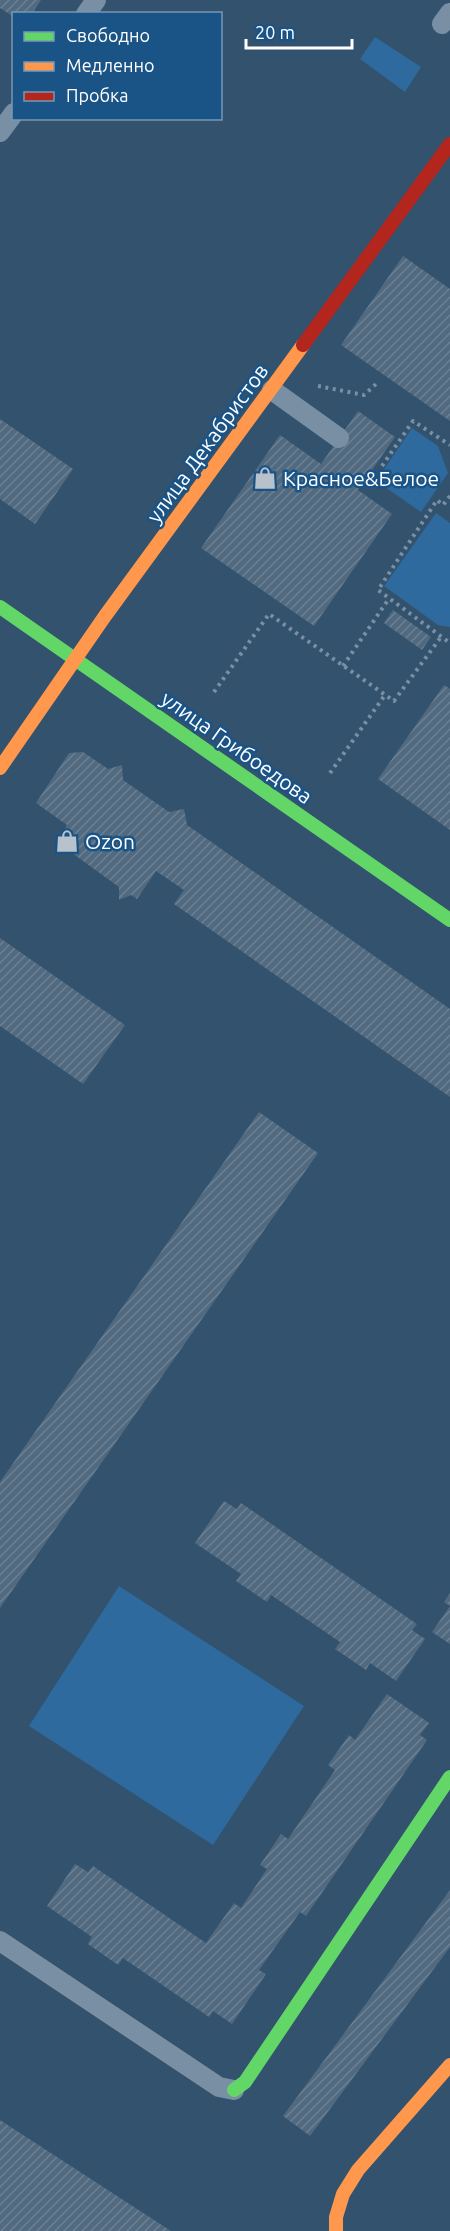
<svg xmlns="http://www.w3.org/2000/svg" width="450" height="2231" font-family="Ubuntu,sans-serif">
<defs>
<pattern id="building-hatch" width="6" height="6" patternUnits="userSpaceOnUse" patternTransform="scale(1.5)"><rect width="6" height="6" fill="#516a80"/><path d="M-1 1l2-2M0 6l6-6M5 7l2-2" fill="none" stroke="#6b8093"/></pattern>
</defs>
<rect width="100%" height="100%" fill="#32526e"/>
<path fill="#2e6a9d" d="M375,37L421,67L405,92L360,59Z
M412,428L438,446L448,473L421,512L376,481Z
M436,513L450,523V627L438,625L384,586Z
M119,1586L304,1706L213,1845L29,1726Z"/>
<path fill="url(#building-hatch)" d="M0,0H41L32,14H14V17L0,8Z
M403,256L450,289V421L341,345Z
M358,411L395,437L358,490L392,514L314,626L201,548L280,435L321,464Z
M0,419L73,469L35,524L0,499Z
M393,610L431,637L422,650L384,623Z
M444,685L450,689V830L378,779Z
M83,752L108,769L122,765L123,780L169,812L184,809L187,825L450,1009V1097L174,904L184,890L156,871L137,899L131,895L119,900V887L72,853L58,854L57,842L67,825L36,803L69,753Z
M0,938L125,1025L83,1084L0,1026Z
M259,1112L318,1153L0,1608V1482Z
M224,1501L237,1509L241,1503L417,1624L412,1630L425,1639L396,1681L370,1663L366,1670L335,1649L340,1642L271,1595L267,1602L236,1581L241,1574L195,1543Z
M450,1593V1644L432,1632L450,1606L444,1602Z
M387,1694L429,1723L420,1735L427,1740L306,1916L300,1912L259,1970L266,1974L232,2024L213,2011L209,2017L123,1958L118,1965L88,1944L92,1937L47,1906L75,1864L88,1872L93,1866L206,1943L234,1903L241,1908L267,1869L260,1865L281,1834L288,1839L335,1770L328,1765L349,1735L355,1740Z
M450,1890V1947L310,2136L283,2116Z
M0,2120L171,2231H0Z"/>
<g fill="none" stroke-linecap="round" stroke-linejoin="round">
<path stroke="#798fa4" stroke-width="4" stroke-dasharray="3 4.5" stroke-linecap="butt" d="M318,386L364,395L376,384
M382,466L413,421L450,445
M450,496L443,505L437,500L378,590L450,643
M343,666L388,600
M214,692L269,614L394,701L441,637
M330,773L385,695"/>
<path stroke="#798fa4" stroke-width="20" d="M86,14L96,0
M442,24L450,13
M0,132L14,113
M272,390L339,438
M0,1941L219,2087L234,2090"/>
<path stroke="#63d668" stroke-width="14" d="M0,607L450,920
M234,2090L245,2082L450,1777"/>
<path stroke="#ff974d" stroke-width="14" d="M0,768L105,616L303,345
M336,2231V2217L343,2194L358,2170L450,2065"/>
<path stroke="#b3261e" stroke-width="14" d="M303,345L450,144"/>
</g>
<defs>
<g id="shop-bare" transform="scale(1.8)"><path d="M-5-2.5h2.3a2.7 3.5 0 0 1 5.4 0H5L5.5 6h-11ZM-1.5-2.5h3a1.5 2.3 0 0 0-3 0Z" fill="#b7c2cc" stroke="#1a5486" stroke-width="2.5" paint-order="stroke"/></g>
</defs>
<g fill-rule="evenodd">
<use href="#shop-bare" x="265" y="478"/>
<use href="#shop-bare" x="67" y="841"/>
</g>
<g text-anchor="middle" dominant-baseline="central" stroke-width="5" stroke-linejoin="round" paint-order="stroke">
<g font-size="21" fill="#fff" stroke="#1a5486">
<text transform="translate(207 443) rotate(-54)">улица Декабристов</text>
<text transform="translate(237 747) rotate(35)">улица Грибоедова</text>
</g>
<g font-size="21" fill="#fff" stroke="#1a5486" text-anchor="start">
<text x="283" y="478">Красное&amp;Белое</text>
<text x="85" y="841">Ozon</text>
</g>
</g>
<rect x="12" y="12" width="210" height="108" fill="#1a5486" stroke="#7698b6" stroke-width="1.5"/>
<rect x="24" y="32" width="30" height="9" fill="#63d668" stroke="#7698b6" stroke-width="1.5"/>
<text x="66" y="42" font-size="18" fill="#ffffff">Свободно</text>
<rect x="24" y="62" width="30" height="9" fill="#ff974d" stroke="#7698b6" stroke-width="1.5"/>
<text x="66" y="72" font-size="18" fill="#ffffff">Медленно</text>
<rect x="24" y="92" width="30" height="9" fill="#b3261e" stroke="#7698b6" stroke-width="1.5"/>
<text x="66" y="102" font-size="18" fill="#ffffff">Пробка</text>
<path d="M246 39v9h106v-9" fill="none" stroke="#ffffff" stroke-width="3"/>
<text x="255" y="39" font-size="18" fill="#ffffff" stroke="#1a5486" stroke-width="4.5" paint-order="stroke">20 m</text>
</svg>
